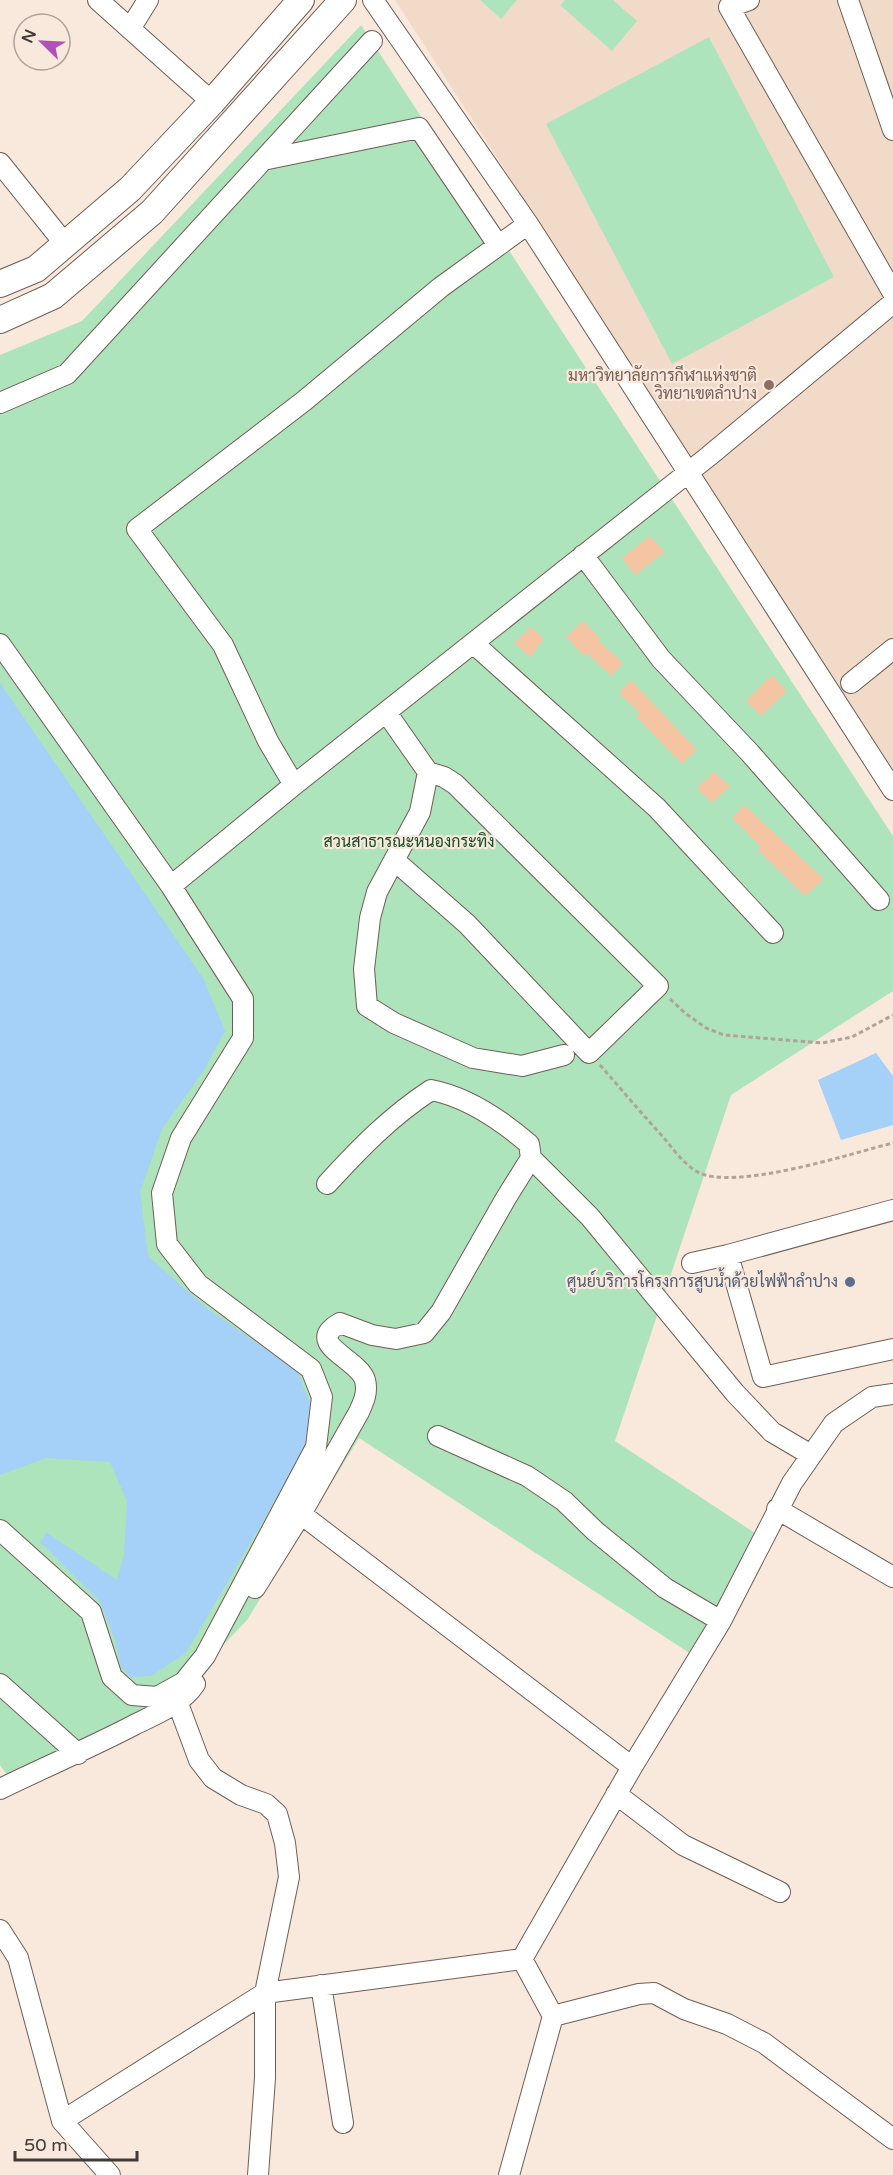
<svg xmlns="http://www.w3.org/2000/svg" width="893" height="2175" font-family="'Varela Round',Sarabun,sans-serif">
<rect width="100%" height="100%" fill="#f9e8dc"/>
<path fill="#f2dac9" d="M395,0H893V770Z"/>
<path fill="#aee4bb" d="M480,0H517L501,19Z
M565,0H613L637,21L612,51L560,5Z
M361,25L893,836V991L731,1095L615,1441L758,1535L691,1654L359,1438L247,1620L175,1696L7,1775L0,1765V355L82,321Z
M709,37L834,277L672,364L546,124Z"/>
<path fill="#a5d0f7" d="M0,683L203,978L225,1031L203,1072L162,1129L140,1192L148,1256L204,1306L298,1372L312,1408L309,1443L186,1653L151,1676L131,1677L121,1667L115,1640L100,1602L40,1542L47,1533L117,1580L124,1555L127,1501L110,1462L46,1458L0,1475Z
M876,1053L893,1076V1125L841,1140L818,1080Z"/>
<path fill="#f5c5a3" d="M650,536L665,552L635,575L622,558Z
M583,621L601,639L599,641L623,663L611,676L587,653L584,656L566,637Z
M531,627L544,639L530,657L514,643Z
M772,675L787,691L761,716L746,701Z
M631,680L697,750L682,764L636,716L640,713L619,693Z
M714,772L730,786L712,803L697,788Z
M744,805L824,879L805,896L758,850L761,847L732,818Z"/>
<g fill="none" stroke-linecap="round" stroke-linejoin="round">
<g stroke="#6e5f55" stroke-width="22">
<path id="minor" d="M98,0L212,102
M373,0L528,224L893,790
M749,0L729,7L893,293
M848,0L893,130
M130,29L148,0
M263,160L419,128L498,245
M0,163L65,244
M0,403L67,374L372,41
M583,555L661,659L750,753L879,900
M473,643L657,808L773,933
M0,644L171,886L243,999V1038L181,1138L162,1193L167,1244L198,1284L311,1369L322,1397L316,1447L205,1656L184,1682L157,1697L132,1695L112,1677L91,1612L0,1530
M851,683L893,649
M386,712L428,772L420,812L377,892L370,918L364,969L367,1006L394,1023L473,1058L522,1066L564,1055
M294,785L268,741L223,645L137,529L304,401L441,287L528,224
M394,860L467,924L589,1053L658,986L455,784L444,777L428,772
M171,886L294,785L709,456L893,303
M531,1158L590,1217L735,1393L772,1432L811,1455
M893,1210L728,1255L763,1377L893,1349
M692,1263L728,1255
M438,1436L527,1476L564,1501L595,1531L665,1588L721,1621
M777,1509L893,1577
M301,1514L632,1767
M255,1588L301,1514L359,1412C364,1401 368,1392 365,1380C358,1358 303,1344 340,1323L372,1335L396,1339L424,1333L441,1312L506,1198L531,1158L529,1144C501,1120 468,1097 431,1090C390,1117 360,1148 327,1184
M0,1684L78,1754
M177,1701L199,1760L213,1778L241,1795L266,1804L277,1814L285,1843L289,1877L265,1993V2078L258,2175
M0,1789C45,1767 90,1748 134,1725C154,1715 182,1704 195,1684
M616,1794L683,1845L780,1892
M0,1930L18,1958L62,2121L110,2175
M321,1985L343,2123
M553,2016L639,1994L654,1993L684,2009L727,2024L764,2043L893,2139
M62,2121L265,1993L522,1959L632,1767L721,1621L792,1483L834,1423L872,1397L893,1394
M509,2175L553,2016L522,1959"/>
</g>
<g stroke="#6e5f55" stroke-width="28">
<path id="major" d="M0,284L36,269L130,189L212,102L301,0
M0,320L53,296L152,212L343,0"/>
</g>
<path stroke="#b0a39a" stroke-width="3" stroke-dasharray="4.5 3" stroke-linecap="butt" d="M670,999L685,1013L706,1028L724,1035L822,1043L852,1037L893,1015
M600,1065C621,1089 642,1114 664,1138C673,1149 683,1163 696,1171C731,1193 852,1153 893,1143"/>
<use href="#minor" stroke="#fff" stroke-width="20"/>
<use href="#major" stroke="#fff" stroke-width="26"/>
</g>
<circle fill="#8d6e63" stroke="#f9e8dc" stroke-width="2" cx="769" cy="385" r="6"/>
<circle fill="#5c6f8a" stroke="#f9e8dc" stroke-width="2" cx="850" cy="1282" r="6"/>
<g text-anchor="middle" dominant-baseline="central" stroke-width="4.5" stroke-linejoin="round" paint-order="stroke">
<g font-size="16" fill="#785e54" stroke="#f9e8dc" text-anchor="end">
<text x="757" y="376">มหาวิทยาลัยการกีฬาแห่งชาติ<tspan x="757" dy="18">วิทยาเขตลำปาง</tspan></text>
</g>
<g font-size="16" fill="#13512b" stroke="#f9e8dc">
<text x="409" y="842">สวนสาธารณะหนองกระทิง</text>
</g>
<g font-size="16" fill="#4e5e75" stroke="#f9e8dc" text-anchor="end">
<text x="838" y="1282">ศูนย์บริการโครงการสูบน้ำด้วยไฟฟ้าลําปาง</text>
</g>
</g>
<g transform="translate(42 42) rotate(294)"><circle r="28" fill="#f9e8dc" stroke="#afa29a" stroke-width="1.5"/>
<path d="M0-4.5L10 22L0 15L-10 22Z" fill="#b150b8"/>
<text y="-9" font-size="16" font-weight="bold" text-anchor="middle" fill="#413a36">N</text>
</g>
<path d="M15 2151v9h122v-9" fill="none" stroke="#413a36" stroke-width="3"/>
<text x="24" y="2151" font-size="18" fill="#413a36" stroke="#f9e8dc" stroke-width="4.5" paint-order="stroke">50 m</text>
</svg>
